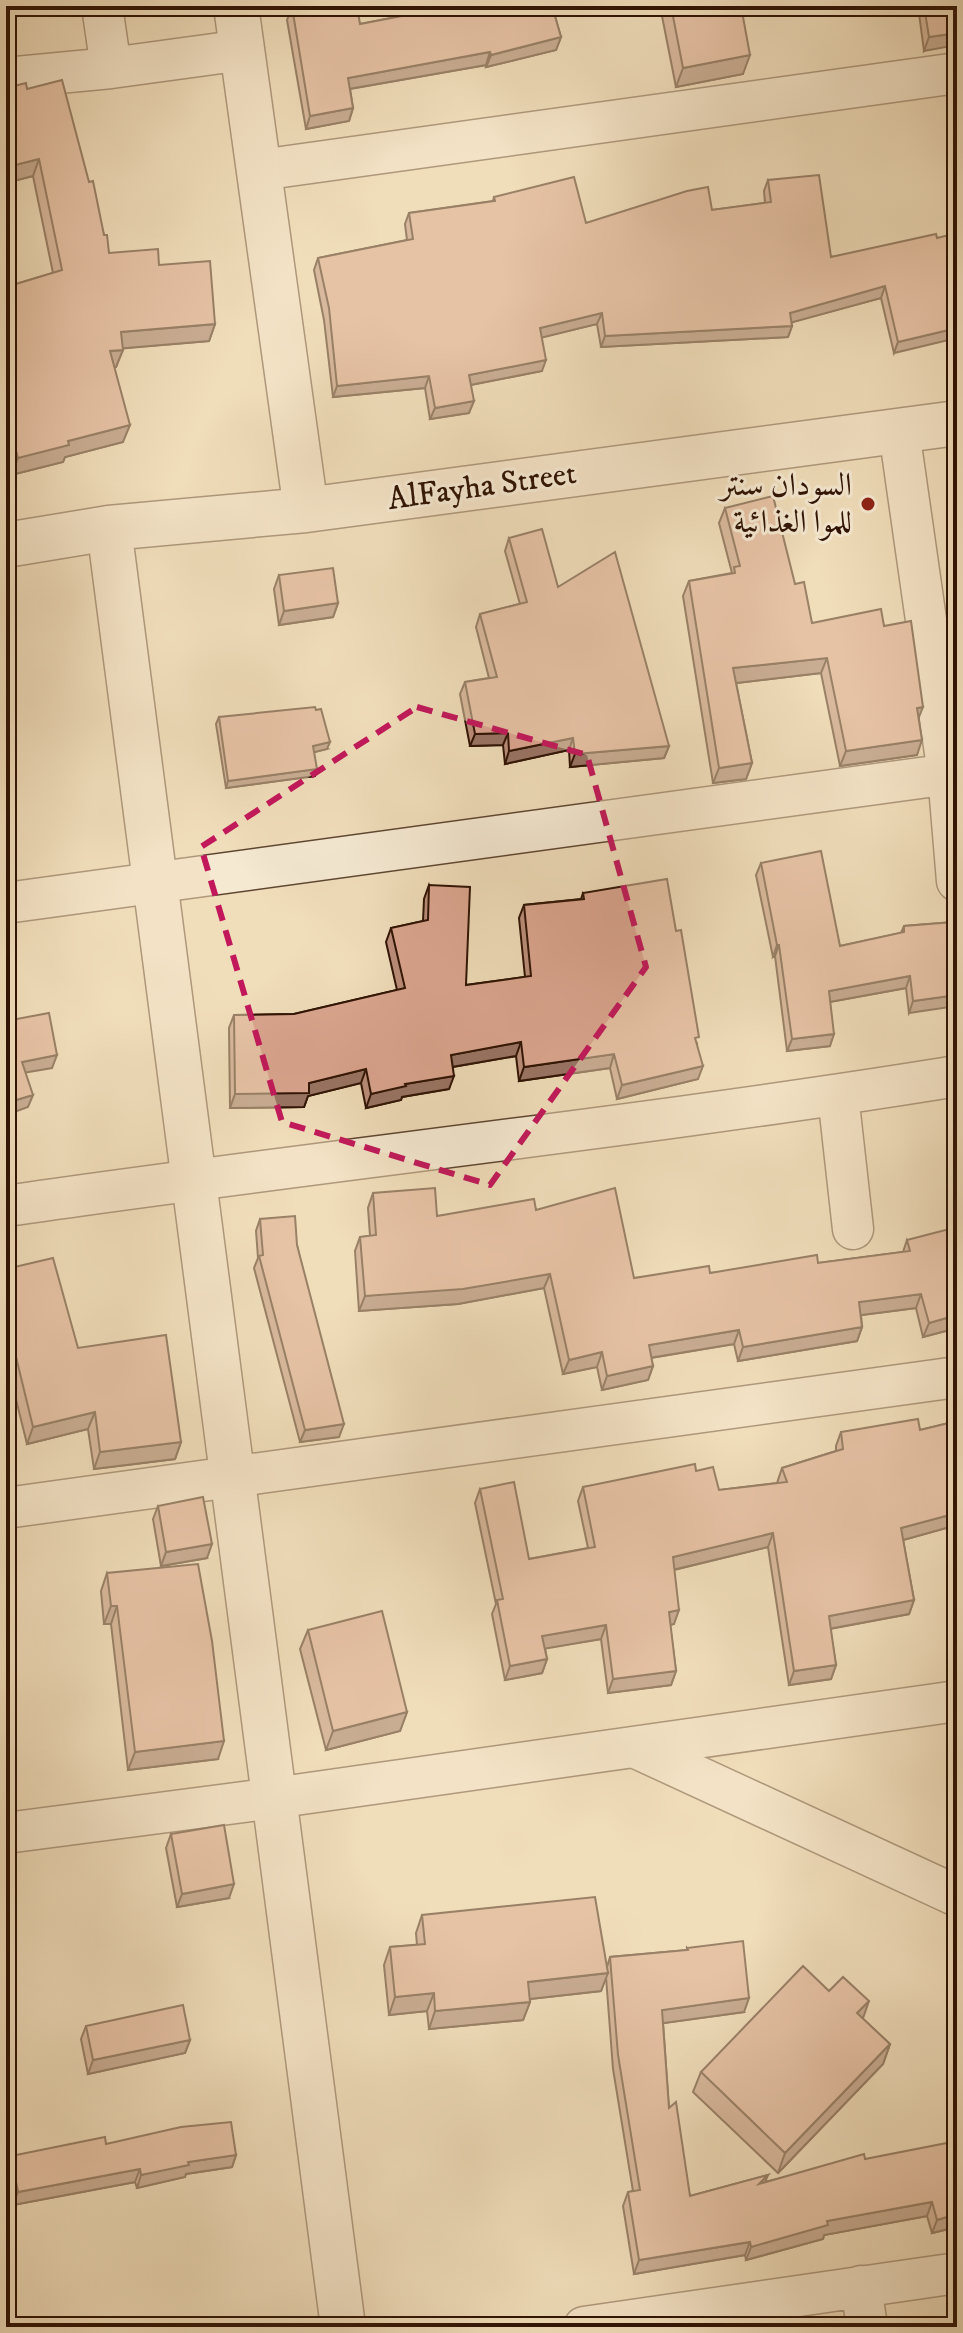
<svg xmlns="http://www.w3.org/2000/svg" width="963" height="2333" font-family="'IM FELL DW Pica',Amiri,serif">
<rect width="100%" height="100%" fill="#f0ddba"/>
<filter id="stains"><feTurbulence type="fractalNoise" baseFrequency=".0025" numOctaves="4"/><feColorMatrix values="0 0 0 0 .2 0 0 0 0 .09 0 0 0 0 .02 0 0 0 .5 -.17"/></filter>
<radialGradient id="worn" r=".72"><stop offset=".6" stop-color="#630" stop-opacity="0"/><stop offset="1" stop-color="#630" stop-opacity=".3"/></radialGradient>
<g fill="none" stroke-linecap="round" stroke-linejoin="round">
<g stroke="#5f4632" stroke-width="43">
<path id="minor" d="M102,6L111,68
M6,78L111,68L243,50
M260,170L957,73
M899,431L948,774L957,881
M6,903L957,773
M838,1095L853,1229
M6,1206C323,1160 641,1127 957,1076
M6,1508L957,1377
M634,1747L957,1896
M6,1833L274,1798L957,1701
M861,2286L867,2327
M584,2327L957,2273"/>
</g>
<g stroke="#5f4632" stroke-width="47">
<path id="tertiary" d="M236,6L306,510
M109,528L343,2327
M6,545L109,528L306,510L957,423"/>
</g>
<use href="#minor" stroke="#f5e9d2" stroke-width="40"/>
<use href="#tertiary" stroke="#f5e9d2" stroke-width="44"/>
</g>
<path fill="#bc8e7b" stroke="#2f1304" stroke-width="2" d="M411,6H552L561,37L556,50L486,67V65L350,89L353,108L349,121L306,129L287,20L292,7L360,24L412,14Z
M660,6H741L743,74L676,87Z
M918,6H957L924,51Z
M6,88L27,89L89,182L109,253L159,265L215,324L209,341L123,348L116,367H114L123,442L65,457L63,462L11,475L6,455V287L53,273L33,176L6,183Z
M768,180L831,257L937,238L894,353L881,298L791,322L792,326L788,337L601,347L597,324L542,337V371L471,385L469,413L430,419L425,388L333,397L324,320L314,270L318,258L407,240L405,224L409,213L493,201L494,197L586,223L712,210L765,203L764,191Z
M725,508L795,584L812,623L884,626L919,718L917,755L840,766L821,673L736,683L752,763L746,779L713,783L683,596L689,581L732,573L719,523Z
M509,538L558,587L669,746L664,758L570,767L569,750L505,764L503,745L470,746L460,694L465,682L489,678L476,627L480,614L520,604L505,551Z
M279,575L338,603L333,617L279,625L274,589Z
M219,717L327,749L314,752L315,776L226,788L216,724Z
M761,863L840,946L901,933L904,926L954,922L909,1013L906,988L830,1002V1046L787,1051L775,956L773,957L756,875Z
M429,885L466,985L525,977L519,918L524,905L581,899L583,893L697,1043L698,1079L617,1099L610,1068L519,1081L516,1056L453,1067L449,1089L402,1097L401,1100L366,1108L361,1083L308,1096L304,1107L230,1108L229,1028L234,1015L294,1014L397,990L386,942L391,928L423,921L424,899Z
M373,1193L437,1216L536,1210L634,1278L710,1273L818,1263L903,1252L907,1240L957,1328L923,1337L916,1308L861,1315L862,1327L857,1341L738,1361L734,1344L651,1358L653,1366L648,1380L602,1390L597,1367L563,1374L544,1288L458,1304L359,1311L355,1251L360,1237L370,1236L368,1208Z
M260,1219L297,1245L339,1437L300,1442L254,1268L258,1258L256,1231Z
M6,1269L78,1348L181,1442L175,1459L94,1469L88,1429L27,1444L6,1359Z
M957,1421V1525L903,1540L914,1600L909,1614L830,1629L836,1665L831,1679L789,1685L768,1547L674,1570V1624L670,1625L676,1671L671,1685L608,1693L601,1639L545,1648L547,1659L542,1673L505,1680L492,1614L496,1604L475,1503L480,1489L529,1559L588,1548L578,1501L583,1487L696,1471L719,1490L777,1483L782,1468L836,1451V1446L841,1432L920,1430Z
M158,1506L207,1558L161,1566L153,1519Z
M107,1573L218,1759L128,1770L111,1624H104L101,1591Z
M308,1630L407,1712L400,1731L326,1750L300,1649Z
M171,1834L229,1898L177,1907L166,1848Z
M422,1915L607,1967L610,1957L687,1950V1948L744,2012L663,2023L669,2108L690,2196L768,2175L765,2182L865,2159L957,2160V2227L932,2233L927,2216L824,2235L823,2239L746,2260L745,2255L634,2274L623,2206L628,2192L633,2191L613,2069L606,1977L601,1991L529,1999L530,2002L523,2020L429,2029L427,2011L389,2015L384,1965L390,1947L417,1945L416,1933Z
M829,1991L863,2019L890,2044L883,2064L778,2173L693,2092L701,2072Z
M86,2026L190,2040L185,2053L88,2074L81,2039Z
M106,2144L236,2155L232,2167L186,2174L185,2177L137,2188L135,2182L13,2205L7,2168L11,2156Z"/>
<path fill="#997464" stroke="#2f1304" stroke-width="2" d="M957,33V45L924,51L929,37Z
M561,37L556,50L486,67L491,55Z
M490,52L486,65L343,90L348,78Z
M750,55L743,74L676,87L683,68Z
M353,108L349,121L306,129L310,116Z
M39,159L33,176L6,183L7,167Z
M885,286L881,298L786,324L790,313Z
M602,313L597,324L536,339L540,328Z
M215,324L209,341L115,349L121,332Z
M792,326L788,337L601,347L605,336Z
M957,328V338L894,353L898,342Z
M123,350L116,367L104,368L110,351Z
M546,360L542,371L465,386L469,375Z
M429,376L425,388L333,397L337,386Z
M474,401L469,413L430,419L435,408Z
M130,425L123,442L65,457L63,462L11,475L18,458L68,441Z
M338,603L333,617L279,625L284,611Z
M827,658L821,673L728,684L733,668Z
M923,707L917,722V708Z
M508,733L503,745L470,746L475,734Z
M573,738L569,750L505,764L509,751Z
M922,740L917,755L840,766L846,751Z
M330,742L327,749L311,753L313,746Z
M669,746L664,758L570,767L575,754Z
M752,763L746,779L713,783L719,768Z
M317,769L315,776L226,788L228,781Z
M777,945H779L775,956L773,957Z
M910,976L906,988L824,1003L829,991Z
M957,995V1006L909,1013L913,1001Z
M834,1034L830,1046L787,1051L792,1039Z
M521,1042L516,1056L446,1068L451,1055Z
M614,1054L610,1068L519,1081L524,1067Z
M57,1055L52,1068L17,1074L22,1062Z
M703,1066L698,1079L617,1099L622,1085Z
M366,1069L361,1083L308,1096L304,1107L230,1108L235,1094L309,1083Z
M454,1076L449,1089L402,1097L401,1100L366,1108L371,1094L405,1084Z
M33,1095L28,1107L6,1115V1103Z
M550,1274L544,1288L458,1304L359,1311L365,1296Z
M921,1294L916,1308L854,1316L859,1302Z
M957,1315V1328L923,1337L929,1323Z
M862,1327L857,1341L738,1361L743,1347Z
M739,1330L734,1344L643,1359L649,1345Z
M602,1352L597,1367L563,1374L569,1360Z
M653,1366L648,1380L602,1390L607,1376Z
M95,1412L88,1429L27,1444L33,1427Z
M344,1424L339,1437L300,1442L305,1430Z
M181,1442L175,1459L94,1469L100,1452Z
M957,1513V1525L896,1542L901,1528Z
M773,1533L768,1547L668,1571L673,1557Z
M212,1544L207,1558L161,1566L166,1552Z
M914,1600L909,1614L823,1630L829,1616Z
M111,1606H117L111,1624H104Z
M679,1610L674,1624L664,1626L669,1612Z
M606,1625L601,1639L537,1650L542,1636Z
M547,1659L542,1673L505,1680L510,1666Z
M836,1665L831,1679L789,1685L794,1671Z
M676,1671L671,1685L608,1693L613,1679Z
M407,1712L400,1731L326,1750L333,1731Z
M224,1741L218,1759L128,1770L135,1752Z
M234,1884L229,1898L177,1907L182,1894Z
M608,1973L601,1991L521,2000L528,1982Z
M434,1993L427,2011L389,2015L395,1997Z
M749,1998L744,2012L657,2024L662,2010Z
M869,2001L862,2021L857,2013Z
M530,2002L523,2020L429,2029L435,2011Z
M190,2040L185,2053L88,2074L93,2060Z
M890,2044L883,2064L778,2173L785,2153Z
M236,2155L232,2167L186,2174L185,2177L137,2188L141,2175L188,2162Z
M140,2169L135,2182L13,2205L18,2192Z
M932,2202L927,2216L824,2235L823,2239L746,2260L751,2247L827,2221Z
M957,2214V2227L932,2233L937,2220Z
M750,2242L745,2255L634,2274L639,2260Z"/>
<path fill="#dba58f" stroke="#2f1304" stroke-width="2" d="M300,6H357L360,24L418,13V6H552L561,37L491,55L490,52L348,78L353,108L310,116L292,7Z
M671,6H741L750,55L683,68Z
M924,6H957V33L929,37Z
M62,80L89,182L93,181L104,235H107L109,253L158,249L159,265L210,261L215,324L121,332L123,350L110,351L130,425L68,441L69,445L18,458L6,414V287L62,270L39,159L7,167L6,88L26,83L27,89Z
M819,175L831,257L936,234L937,238L957,233V328L898,342L885,286L790,313L792,326L605,336L602,313L540,328L546,360L469,375L474,401L435,408L429,376L337,386L329,308L318,258L413,239L409,213L495,201L494,197L574,177L586,223L687,191L708,187L712,210L771,202L768,180Z
M773,496L795,584L804,582L812,623L881,609L884,626L911,621L923,707L917,708L922,740L846,751L827,658L733,668L752,763L719,768L689,581L735,573L734,567L740,566L725,508Z
M542,529L558,587L615,552L669,746L575,754L573,738L509,751L508,733L475,734L465,682L497,677L480,614L527,602L509,538Z
M333,568L338,603L284,611L279,575Z
M315,707L316,710L321,709L330,742L313,746L317,769L228,781L219,717Z
M821,851L840,946L904,932V926L954,922L957,949V995L913,1001L910,976L829,991L834,1034L792,1039L779,945H777L761,863Z
M667,879L676,931L681,930L699,1037L695,1038L703,1066L622,1085L614,1054L524,1067L521,1042L451,1055L454,1076L405,1084L406,1086L371,1094L366,1069L309,1083V1093L235,1094L234,1015L294,1014L405,988L391,928L428,920L429,885L470,887L466,985L531,976L524,905L584,899L583,893Z
M49,1013L57,1055L22,1062L33,1095L6,1103V1021Z
M435,1188L437,1216L534,1199L536,1210L615,1188L634,1278L709,1266L710,1273L817,1255L818,1263L910,1251L907,1240L957,1227V1315L929,1323L921,1294L859,1302L862,1327L743,1347L739,1330L649,1345L653,1366L607,1376L602,1352L569,1360L550,1274L463,1289L365,1296L360,1237L376,1235L373,1193Z
M295,1216L297,1245L344,1424L305,1430L259,1256L263,1255L260,1219Z
M53,1258L78,1348L166,1335L181,1442L100,1452L95,1412L33,1427L10,1332L6,1333V1269Z
M918,1419L920,1430L957,1421V1513L901,1528L914,1600L829,1616L836,1665L794,1671L773,1533L673,1557L679,1610L669,1612L676,1671L613,1679L606,1625L542,1636L547,1659L510,1666L497,1600L503,1599L480,1489L514,1482L529,1559L595,1547L583,1487L695,1464L696,1471L713,1467L719,1490L787,1482L782,1468L843,1449L841,1432Z
M203,1497L212,1544L166,1552L158,1506Z
M198,1564L212,1641L224,1741L135,1752L117,1606H111L107,1573Z
M382,1611L407,1712L333,1731L308,1630Z
M224,1825L234,1884L182,1894L171,1834Z
M595,1897L608,1973L528,1982L530,2002L435,2011L434,1993L395,1997L390,1947L425,1944L422,1915Z
M743,1941L749,1998L662,2010L669,2108L676,2102L690,2196L768,2175L759,2184L864,2154L865,2159L952,2142L957,2160V2214L937,2220L932,2202L827,2221L828,2225L751,2247L750,2242L639,2260L628,2192L640,2190L618,2055L610,1957L688,1950L687,1948Z
M803,1966L829,1991L843,1977L869,2001L857,2013L890,2044L785,2153L701,2072Z
M183,2005L190,2040L93,2060L86,2026Z
M231,2122L236,2155L188,2162L189,2165L141,2175L140,2169L18,2192L11,2156L105,2137L106,2144L181,2127Z
M847,2324L849,2327H834Z"/>
<path d="M0 0H963V2333H0ZM417,707L587,755L646,967L490,1185L282,1122L201,847Z" fill="#f0ddba" fill-opacity=".55" fill-rule="evenodd"/>
<path fill="none" stroke="#c2185b" stroke-width="6" stroke-dasharray="16 10" stroke-linejoin="round" d="M417,707L587,755L646,967L490,1185L282,1122L201,847Z"/>
<circle fill="#8f2418" stroke="#f5e9d2" stroke-width="3" cx="868" cy="504" r="8"/>
<g text-anchor="middle" dominant-baseline="central" stroke-width="6" stroke-linejoin="round" paint-order="stroke">
<g font-size="32" fill="#2f1304" stroke="#f5e9d2" text-anchor="end">
<text x="852" y="486">السودان سنتر<tspan x="852" dy="37">للموا الغذائية</tspan></text>
</g>
<g font-size="32" fill="#2f1304" stroke="#f5e9d2">
<text transform="translate(482 487) rotate(-8)">AlFayha Street</text>
</g>
</g>
<rect width="963" height="2333" fill="none" stroke="#f0ddba" stroke-width="32"/>
<rect x="8" y="8" width="947" height="2317" fill="none" stroke="#2f1304" stroke-width="4"/>
<rect x="16" y="16" width="931" height="2301" fill="none" stroke="#2f1304" stroke-width="2"/>
<rect width="100%" height="100%" filter="url(#stains)"/>
<rect width="100%" height="100%" fill="url(#worn)"/>
</svg>
